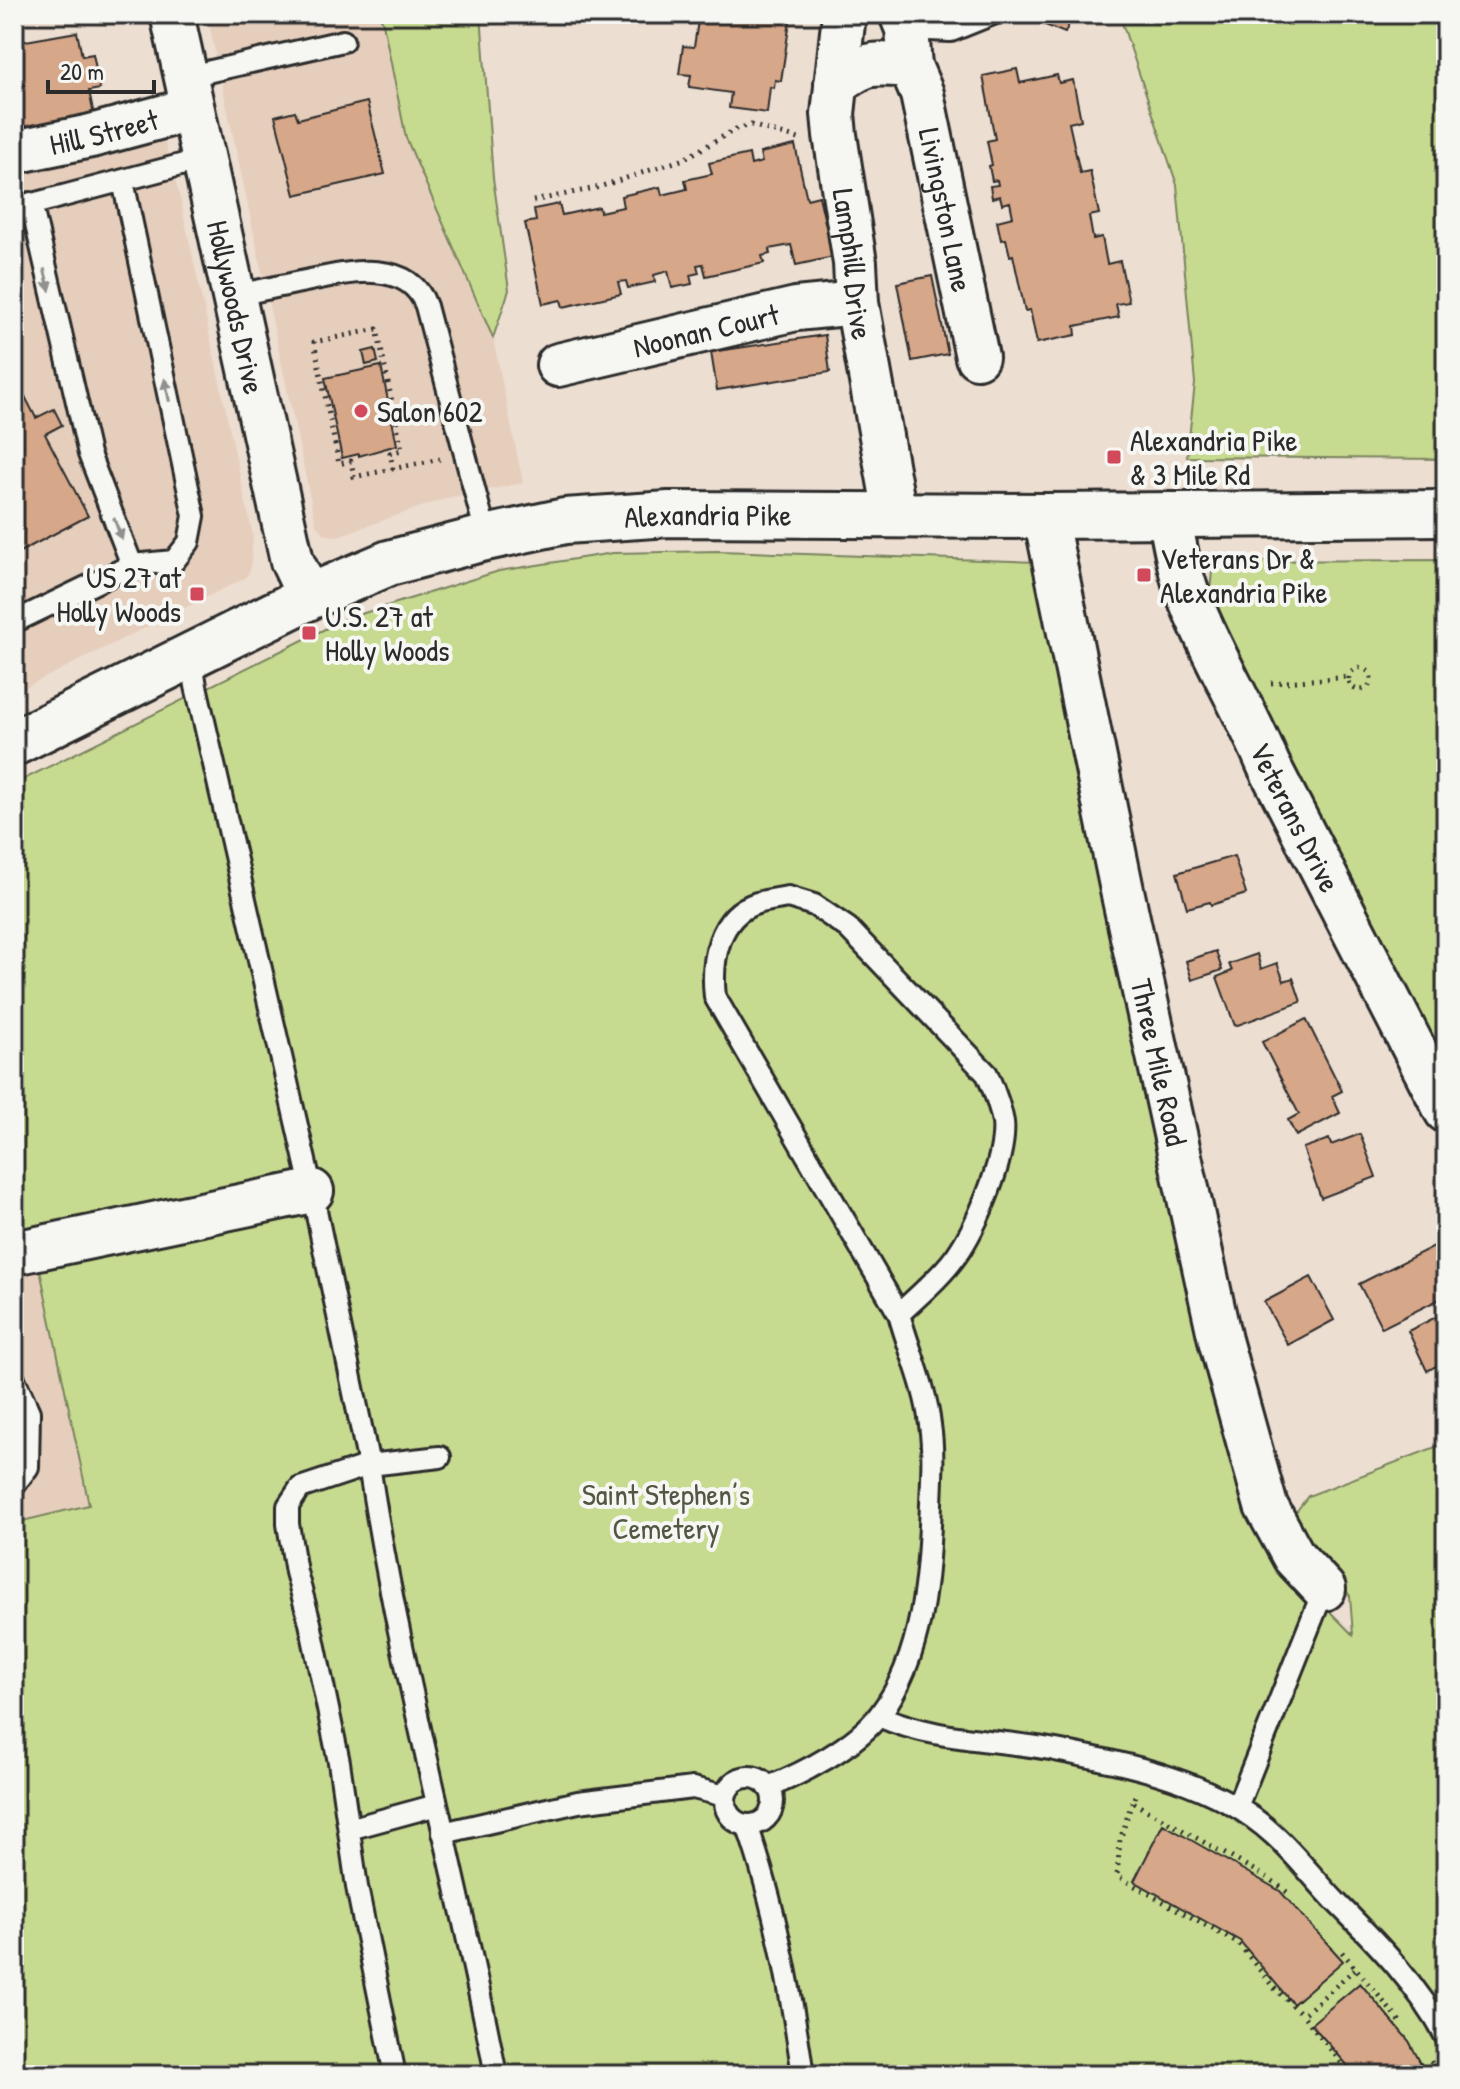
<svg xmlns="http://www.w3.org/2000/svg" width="1460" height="2089" font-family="'Patrick Hand',sans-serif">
<rect width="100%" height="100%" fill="#edded2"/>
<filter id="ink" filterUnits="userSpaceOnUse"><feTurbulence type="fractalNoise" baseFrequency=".0125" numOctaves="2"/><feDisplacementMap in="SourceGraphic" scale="16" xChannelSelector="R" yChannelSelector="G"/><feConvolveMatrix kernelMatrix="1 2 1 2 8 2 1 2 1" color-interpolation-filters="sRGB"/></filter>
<g filter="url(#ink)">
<path fill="#e6cebc" d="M207,14H379L383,22L406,138L493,338L523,483L447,498L338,536L326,535L316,525Z
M165,142L180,198L253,536L250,571L245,578L14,693V169Z
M34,1241L89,1505L14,1523V1244Z"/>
<path fill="#c7db90" stroke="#79835e" stroke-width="2" d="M379,14H481L493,178L509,290L493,338L406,138L383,23Z
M1119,14H1446V459L1187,457L1195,383L1177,185Z
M719,551L1039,562L1287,1568L1353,1635L1350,1596L1315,1553L1293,1516L1308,1496L1446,1443V2075H14V1523L89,1505L34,1241L14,1244V784L345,619L499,571L613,553Z
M1446,560V1084L1209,603L1212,571L1221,561Z"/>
<path fill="#d7a789" stroke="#2b2b2b" stroke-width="2" d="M699,14H791L781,81L775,80L774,88L770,87L767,113L729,108L731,93L689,87L691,75L679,74L683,46L694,47Z
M1050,14H1073L1065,33L1045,25Z
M77,32L82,56L93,54L100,89L89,91L94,115L19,129L14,101V43Z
M1017,69L1020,83L1057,75L1059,83L1073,80L1081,120L1069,123L1080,173L1090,171L1099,214L1089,216L1093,239L1102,237L1107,264L1120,261L1129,302L1116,304L1119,317L1075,326L1076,335L1037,343L1030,310L1025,311L1013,255L1010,256L1006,239L1001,240L997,221L1013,217L1010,202L1002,204L1000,196L992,198L990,186L998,185L997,180L992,181L989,166L992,165L987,141L995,139L983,76Z
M367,102L385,174L295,195L275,116L295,111L298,119Z
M795,145L807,199L819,196L833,257L796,265L791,245L769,249L770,254L762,256L764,263L706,276L703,264L697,265L699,273L690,275L692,284L672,288L668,271L654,275L655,282L628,288L626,281L618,282L621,294L563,307L561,300L543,304L525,223L536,221L534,209L559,204L562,215L599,207L600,212L623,207L621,196L660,187L662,195L687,189L685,180L712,174L709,163L749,154L751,165L762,162L760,153Z
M932,276L948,354L912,361L897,283Z
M825,335L830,372L717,390L711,352Z
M375,349L378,362L366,365L363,352Z
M381,366L397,445L359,456V454L342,458L325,378Z
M14,375L36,418L54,409L62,425L45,434L88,516L14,555Z
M1234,856L1246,894L1211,905L1210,902L1187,908L1177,873Z
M1216,951L1222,970L1192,980L1186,961Z
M1257,954L1261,969L1277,963L1284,981L1293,978L1301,1002L1235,1026L1217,977L1232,971L1229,964Z
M1306,1019L1342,1091L1332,1096L1340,1113L1296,1136L1288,1120L1299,1114L1262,1042Z
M1360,1134L1376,1177L1321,1198L1303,1148L1329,1139L1331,1145Z
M1436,1245L1446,1264V1272L1439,1275L1446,1288V1296L1382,1328L1359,1284Z
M1311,1277L1334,1320L1288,1345L1264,1302Z
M1446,1312V1361L1427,1371L1408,1331Z
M1163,1824L1280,1891L1343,1961L1293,2004L1240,1941L1134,1881Z
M1360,1983L1409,2041L1427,2075H1356L1311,2024Z"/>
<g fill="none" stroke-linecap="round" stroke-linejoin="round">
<g stroke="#2b2b2b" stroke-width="26">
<path id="lane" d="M907,29L951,31L993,14
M185,77L343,41
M31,203L89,454L132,565L174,561L189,542L194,516L123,181
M14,209L203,159
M233,296C255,291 277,287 300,282C340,274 408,255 426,306L487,538
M14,622L132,565
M191,655L196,686L312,1191L369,1465L440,1457
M788,897L814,905L848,928L987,1074C994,1090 1000,1105 1003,1122C1007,1157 976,1228 956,1256C941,1277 918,1296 899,1314L715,997C711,961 718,915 757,903C767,900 778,899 788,897Z
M14,1379L29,1412L28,1467L14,1485
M879,1716C933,1740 993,1739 1050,1749C1127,1764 1215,1780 1274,1835C1296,1855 1315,1880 1336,1902C1378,1944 1417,1984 1446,2037
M725 1801a24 24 0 1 1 48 0a24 24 0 1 1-48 0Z
M768,1787C804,1773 856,1746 880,1714C924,1656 928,1575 931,1504C932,1478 934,1451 930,1425C926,1387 909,1351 899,1314
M1237,1807L1324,1589
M747,1825C775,1904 791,1992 803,2075
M349,1829L437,1805
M443,1833L578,1802L693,1788L725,1796
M395,2075L357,1887L339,1762L310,1623L296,1572L288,1524V1506L300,1488L369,1465C400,1671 457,1871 496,2075"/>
</g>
<g stroke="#2b2b2b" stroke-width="48">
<g id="street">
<path id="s1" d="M172,14L292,561L309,597"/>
<path id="s2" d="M844,14L833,114L835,135L855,263L857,303L895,514"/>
<path id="s3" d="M901,14L907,29L910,66L922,94L977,357"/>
<path d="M836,84C867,61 872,63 910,66"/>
<path id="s4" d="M14,152L91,136L192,109"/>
<path id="s5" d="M558,365L796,309L857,303"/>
<path id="s6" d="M1169,514C1174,540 1178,567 1187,592C1209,651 1244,706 1268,764L1446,1111"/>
<path id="s7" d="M1045,516L1123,895L1220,1340L1266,1506L1294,1557L1324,1589"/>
<path d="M14,1253L312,1191"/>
</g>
</g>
<g stroke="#2b2b2b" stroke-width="50">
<g id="primary">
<path id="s8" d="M14,743L309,597L389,563L481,539L565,521L669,514L1045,516L1446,513"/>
</g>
</g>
<path stroke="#2b2b2b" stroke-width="5" stroke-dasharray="2 6" stroke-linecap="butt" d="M533,201L596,188L684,159L736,129L751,125L799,139
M393,469L390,453L402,450L377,329L314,342L339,464L351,461L354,477L440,459
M1349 679a11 11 0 1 1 22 0a11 11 0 1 1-22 0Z
M1271,683L1350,677
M1135,1796L1132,1802L1270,1879L1287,1892
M1132,1802L1120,1840L1117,1876L1239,1944L1274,1988L1303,2015
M1342,1952L1403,2025
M1431,2061L1436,2075
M1351,2075L1303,2015L1356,1968"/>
<use href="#lane" stroke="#f6f6f2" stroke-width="20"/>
<use href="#street" stroke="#f6f6f2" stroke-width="42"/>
<use href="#primary" stroke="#f6f6f2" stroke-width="44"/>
</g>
<defs><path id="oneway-solid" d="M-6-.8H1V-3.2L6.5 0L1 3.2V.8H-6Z" transform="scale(2)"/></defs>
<g fill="#90908e">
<use href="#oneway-solid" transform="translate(47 280) rotate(76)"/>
<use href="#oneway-solid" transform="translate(167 390) rotate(-102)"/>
<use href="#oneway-solid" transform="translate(118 529) rotate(69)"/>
</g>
</g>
<g fill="#d1495b" stroke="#f6f6f2" stroke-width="3">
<circle cx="361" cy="411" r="8"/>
<rect x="1106" y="449" width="16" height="16" rx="4"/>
<rect x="1136" y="567" width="16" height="16" rx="4"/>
<rect x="189" y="586" width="16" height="16" rx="4"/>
<rect x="301" y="625" width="16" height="16" rx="4"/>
</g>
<g text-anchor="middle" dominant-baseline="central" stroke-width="8" stroke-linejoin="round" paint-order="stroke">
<g font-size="30" fill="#2b2b2b" stroke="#f6f6f2">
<text stroke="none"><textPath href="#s4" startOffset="92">Hill Street</textPath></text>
<text stroke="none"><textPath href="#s3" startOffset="202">Livingston Lane</textPath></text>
<text stroke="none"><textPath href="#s2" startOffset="252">Lamphill Drive</textPath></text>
<text stroke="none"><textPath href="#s1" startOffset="300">Hollywoods Drive</textPath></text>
<text stroke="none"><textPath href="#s5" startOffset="152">Noonan Court</textPath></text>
<text stroke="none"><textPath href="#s8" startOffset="740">Alexandria Pike</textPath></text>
<text stroke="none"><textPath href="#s6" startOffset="330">Veterans Drive</textPath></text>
<text stroke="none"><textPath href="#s7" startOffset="558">Three Mile Road</textPath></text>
</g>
<g font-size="30" fill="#2b2b2b" stroke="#f6f6f2" text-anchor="start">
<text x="377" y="411">Salon 602</text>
<text x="1130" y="440">Alexandria Pike<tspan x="1130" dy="34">&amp; 3 Mile Rd</tspan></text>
<text x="1160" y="558">Veterans Dr &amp;<tspan x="1160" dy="34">Alexandria Pike</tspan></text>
<text x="181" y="577" text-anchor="end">US 27 at<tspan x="181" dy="34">Holly Woods</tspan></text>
<text x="325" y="616">U.S. 27 at<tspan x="325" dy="34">Holly Woods</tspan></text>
</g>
<g font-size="30" fill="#525744" stroke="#f6f6f2">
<text x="666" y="1494">Saint Stephen’s<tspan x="666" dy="34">Cemetery</tspan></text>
</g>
</g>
<rect width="1460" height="2089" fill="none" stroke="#f6f6f2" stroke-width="48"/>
<rect x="24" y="24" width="1412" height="2041" fill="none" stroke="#2b2b2b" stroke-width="3" filter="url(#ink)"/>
<path d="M48 80v12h106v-12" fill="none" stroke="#2b2b2b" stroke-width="4"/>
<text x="60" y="80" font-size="24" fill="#2b2b2b" stroke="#f6f6f2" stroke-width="6" paint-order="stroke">20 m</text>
</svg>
